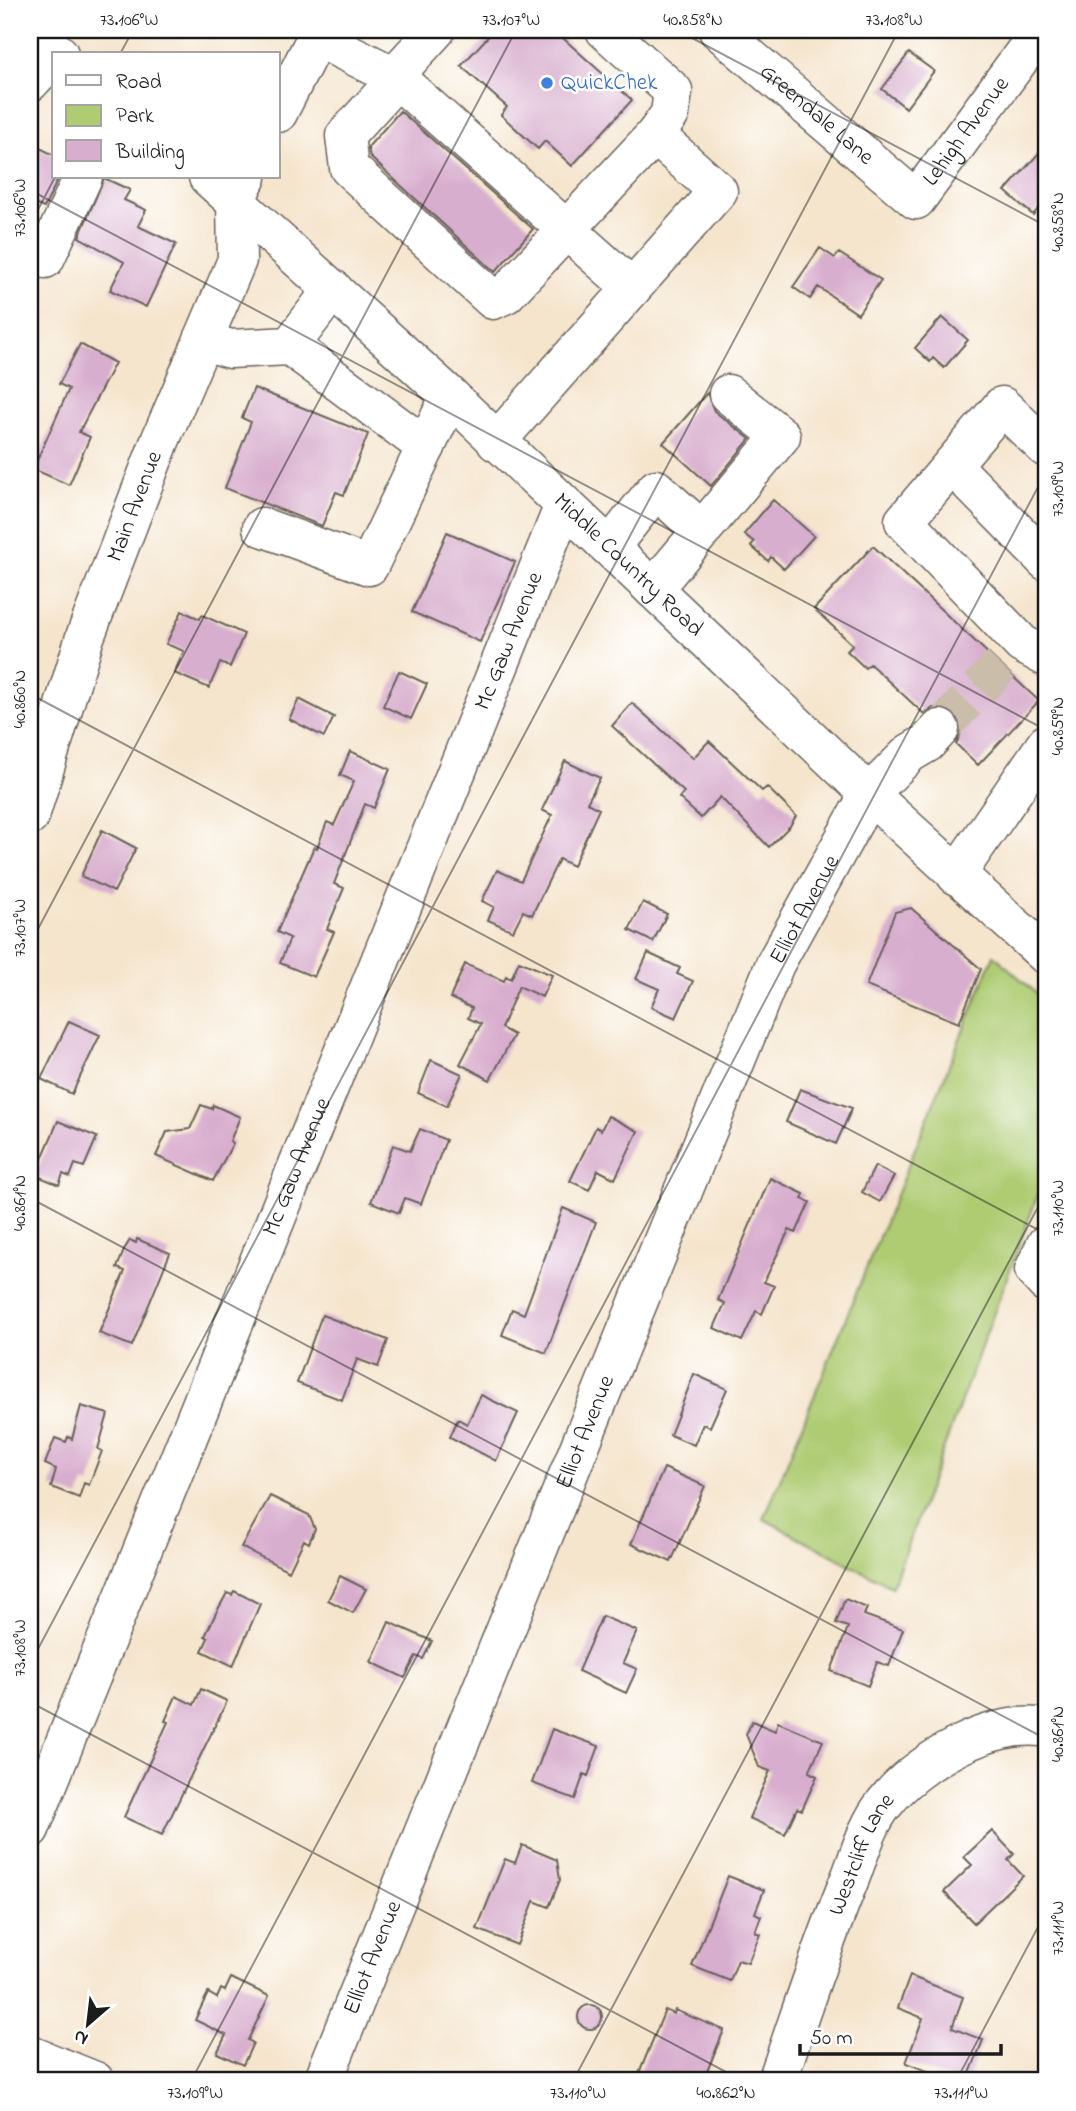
<svg xmlns="http://www.w3.org/2000/svg" width="1076" height="2111" font-family="'Indie Flower',sans-serif">
<rect width="100%" height="100%" fill="#fff"/>
<filter id="ink" filterUnits="userSpaceOnUse"><feTurbulence type="fractalNoise" baseFrequency=".0143" numOctaves="2"/><feDisplacementMap in="SourceGraphic" scale="14" xChannelSelector="R" yChannelSelector="G"/><feConvolveMatrix kernelMatrix="1 2 1 2 8 2 1 2 1" color-interpolation-filters="sRGB"/></filter>
<filter id="wash" filterUnits="userSpaceOnUse"><feTurbulence type="fractalNoise" baseFrequency=".00686" numOctaves="4" result="noise"/><feDisplacementMap in="SourceGraphic" scale="28" xChannelSelector="R" yChannelSelector="G"/><feGaussianBlur stdDeviation="1.57" result="paint"/><feColorMatrix in="noise" values="0 0 0 0 0 0 0 0 0 0 0 0 0 0 0 0 0 1.4 0 .05"/><feComposite in="paint" operator="in"/></filter>
<g filter="url(#wash)">
<rect width="100%" height="100%" fill="#f5e5cd"/>
<path fill="#afcc73" stroke="#667448" stroke-width="2" d="M994,955L1046,1002V1173L892,1587L764,1519Z"/>
<g id="blocks">
<path fill="#d8aece" d="M494,30H554L632,100L572,166L545,141L538,149L501,115L507,107L461,66Z
M909,53L934,71L906,108L882,89Z
M400,111L533,229L495,272L370,157L368,147Z
M30,143L54,155V177H59L44,208L30,202Z
M1046,145V200L1033,215L1005,191Z
M104,178L130,190L124,200L146,210L138,226L176,244L146,307L110,290L124,262L79,237Z
M820,248L835,258L839,253L881,280L858,314L818,287L810,299L793,287Z
M942,317L968,340L944,368L933,358L930,362L915,348Z
M80,344L115,363L79,432L90,437L69,485L33,469L69,389L59,384Z
M254,388L368,434L344,495L336,492L322,526L225,488L251,422L242,418Z
M707,393L714,411L750,439L711,486L663,443Z
M773,500L814,536L784,569L771,557L768,561L751,546L754,542L744,534Z
M447,532L515,562L480,642L412,612Z
M873,546L1039,701L978,765L956,744L961,733V722L955,713L944,708H933L924,714L870,664L865,668L847,651L853,645L814,609Z
M182,611L200,619L202,615L244,634L230,667L220,663L209,688L174,673L184,651L166,644Z
M399,671L427,684L411,719L383,706Z
M299,699L334,717L324,737L289,719Z
M632,703L693,758L709,741L762,791L767,787L796,816L790,826L769,847L720,797L701,818L679,798L684,792L612,726Z
M350,751L390,769L374,808L365,804L334,884L344,888L327,929L334,932L314,977L280,963L290,938L277,932L314,847L317,848L327,822L334,825L354,781L340,775Z
M565,761L600,778L587,803L599,809L573,866L559,859L532,915L523,911L513,931L488,920L494,907L482,901L497,870L521,881L552,815L542,810Z
M102,830L136,848L114,892L81,876Z
M643,902L667,914L653,942L629,930Z
M911,908L981,969L959,1023L866,986L895,912Z
M648,953L680,968L677,974L693,981L676,1018L651,1007L659,989L636,979Z
M519,961L552,975L542,997L519,986L501,1028L514,1035L490,1080L460,1064L481,1024L468,1018L472,1008L450,998L465,964L504,981L506,976L511,979Z
M69,1021L100,1035L72,1094L41,1079Z
M431,1060L462,1074L447,1106L418,1093Z
M800,1089L852,1108L836,1144L786,1122Z
M201,1105L212,1109L213,1105L240,1117L230,1141L233,1143L213,1181L156,1156L167,1132L190,1129Z
M608,1116L638,1131L615,1179L598,1170L589,1190L570,1181L596,1127L601,1130Z
M58,1121L97,1137L84,1167L75,1164L70,1177L63,1174L59,1185L35,1175Z
M420,1129L446,1140L421,1204L405,1198L399,1213L371,1202L393,1145L410,1151Z
M875,1166L894,1176L880,1202L862,1192Z
M770,1178L804,1194L802,1199L810,1202L796,1233L789,1230L764,1282L774,1286L762,1314L756,1311L742,1341L714,1328L725,1303L718,1300Z
M563,1208L596,1222L546,1353L502,1335L512,1309L524,1314Z
M137,1239L170,1253L132,1346L99,1333L125,1271L117,1268L125,1248L130,1240L136,1243Z
M322,1315L388,1340L378,1367L357,1359L342,1400L297,1383Z
M694,1374L727,1389L710,1427L703,1424L694,1445L670,1435Z
M481,1395L518,1413L496,1461L450,1437L458,1419L467,1424Z
M81,1406L108,1414L98,1449L102,1451L89,1485L84,1483L79,1498L51,1487L56,1469L45,1464L55,1438L66,1442L68,1437L72,1439Z
M664,1468L705,1486L671,1562L631,1544Z
M270,1496L309,1515L315,1529L309,1543L304,1540L289,1571L241,1547Z
M340,1576L366,1589L353,1613L328,1600Z
M234,1591L260,1604L233,1666L202,1651L208,1638L205,1636L216,1613L227,1593L232,1595Z
M845,1599L867,1608L864,1615L903,1629L889,1666L877,1662L868,1686L831,1671L848,1627L836,1623Z
M602,1616L637,1631L623,1663L637,1669L626,1693L578,1671Z
M389,1622L432,1641L423,1659L416,1656L405,1678L371,1662Z
M201,1689L227,1701L162,1835L124,1817L168,1722L165,1721L176,1696L194,1705Z
M752,1721L775,1731L778,1722L823,1741L809,1772L817,1776L802,1810L797,1808L785,1834L749,1818L770,1771L759,1767L746,1734Z
M552,1729L599,1746L588,1776L584,1774L575,1799L532,1783Z
M992,1831L1014,1854L1008,1860L1023,1876L974,1923L944,1892L972,1865L964,1857Z
M522,1845L557,1860L560,1880L549,1907L534,1901L517,1945L477,1929L505,1859L515,1863Z
M728,1876L764,1890L755,1913L761,1916L755,1932L760,1934L748,1963L738,1960L730,1981L692,1966Z
M910,1976L963,1997L952,2028L983,2040L967,2081H953L906,2063L923,2018L898,2008Z
M231,1978L269,1996L248,2040L253,2043L243,2065L217,2053L226,2035L195,2020L208,1993L217,1998L221,1989L225,1991Z
M578 2017a12 12 0 1 1 24 0a12 12 0 1 1-24 0Z
M665,2010L674,2014L675,2010L724,2030L703,2081H636Z"/>
</g>
</g>
<g filter="url(#ink)">
<use href="#blocks" fill-opacity="0" stroke="#68625a" stroke-width="2"/>
<g fill="none" stroke-linecap="round" stroke-linejoin="round">
<path stroke="#cabdaa" stroke-width="38" stroke-dasharray="38 19" stroke-linecap="butt" d="M940,729L1001,665"/>
<g stroke="#68625a" stroke-width="41">
<g id="minor">
<path id="s1" d="M718,30L916,200L1041,30"/>
<path d="M316,37L394,76L632,288"/>
<path d="M394,76L436,30"/>
<path d="M397,79L345,136L349,168L493,300L506,294L655,135"/>
<path d="M30,82L54,56"/>
<path d="M278,113L320,30"/>
<path d="M45,259L83,177"/>
<path d="M333,289L290,346L426,447"/>
<path d="M203,340L230,349L290,346"/>
<path d="M496,442L718,191L655,135L670,114L673,91L605,30"/>
<path d="M1046,448L1002,406L904,521L1022,644L1046,657"/>
<path d="M952,465L1046,561"/>
<path d="M262,527L369,566L450,396"/>
<path d="M610,547L656,489L702,531"/>
<path d="M653,589L781,436L728,394"/>
<path id="s2" d="M30,816L85,637L160,441L237,260L236,199L247,177"/>
<path d="M956,875L1046,744"/>
<path d="M1046,1244L1034,1270L1046,1283"/>
<path id="s3" d="M30,1829L564,505"/>
<path d="M30,2055L95,2081"/>
<path id="s4" d="M323,2081L775,964L869,794L910,753L927,743L940,729"/>
<path id="s5" d="M777,2081C801,2013 823,1943 851,1876C860,1852 868,1824 884,1804C916,1762 992,1718 1046,1728"/>
</g>
</g>
<g stroke="#68625a" stroke-width="41">
<g id="major">
<path d="M30,31L59,54"/>
<path id="s6" d="M208,177L450,396L869,794L1046,955"/>
</g>
</g>
<use href="#minor" stroke="#fff" stroke-width="38"/>
<use href="#major" stroke="#fff" stroke-width="38"/>
</g>
</g>
<path fill="none" stroke="#1c1c1c" stroke-width="2" stroke-opacity="0.45" d="M677,30L1046,226M120,54L133,30M30,190L1046,730M30,225L55,177M30,694L1046,1234M30,944L516,30M30,1198L1046,1739M30,1664L899,30M30,1702L743,2081M191,2081L1046,472M573,2081L1046,1192M956,2081L1046,1912"/>
<circle fill="#3f7fe0" stroke="#fff" stroke-width="2.5" cx="547" cy="83" r="7"/>
<g text-anchor="middle" dominant-baseline="central" stroke-width="5" stroke-linejoin="round" paint-order="stroke">
<g font-size="23" fill="#366cbe" stroke="#fff" text-anchor="start">
<text x="561" y="83">QuickChek</text>
</g>
<g font-size="23" fill="#1c1c1c" stroke="#fff">
<text stroke="none"><textPath href="#s1" startOffset="130">Greendale Lane</textPath></text>
<text stroke="none"><textPath href="#s1" startOffset="346">Lehigh Avenue</textPath></text>
<text stroke="none"><textPath href="#s2" startOffset="327">Main Avenue</textPath></text>
<text stroke="none"><textPath href="#s6" startOffset="572">Middle Country Road</textPath></text>
<text stroke="none"><textPath href="#s3" startOffset="1281">Mc Gaw Avenue</textPath></text>
<text stroke="none"><textPath href="#s4" startOffset="1267">Elliot Avenue</textPath></text>
<text stroke="none"><textPath href="#s3" startOffset="714">Mc Gaw Avenue</textPath></text>
<text stroke="none"><textPath href="#s4" startOffset="700">Elliot Avenue</textPath></text>
<text stroke="none"><textPath href="#s5" startOffset="242">Westcliff Lane</textPath></text>
<text stroke="none"><textPath href="#s4" startOffset="133">Elliot Avenue</textPath></text>
</g>
</g>
<rect width="1076" height="2111" fill="none" stroke="#fff" stroke-width="77"/>
<rect x="52" y="52" width="228" height="126" fill="#ffffff" stroke="#a4a4a4" stroke-width="2"/>
<rect x="66" y="75" width="35" height="10" fill="#ffffff" stroke="#a4a4a4" stroke-width="2"/>
<text x="116" y="88" font-size="21" fill="#1c1c1c">Road</text>
<rect x="66" y="105" width="35" height="21" fill="#afcc73" stroke="#a4a4a4" stroke-width="2"/>
<text x="116" y="122" font-size="21" fill="#1c1c1c">Park</text>
<rect x="66" y="140" width="35" height="21" fill="#d8aece" stroke="#a4a4a4" stroke-width="2"/>
<text x="116" y="158" font-size="21" fill="#1c1c1c">Building</text>
<g transform="translate(88 2024) rotate(208)" stroke="#ffffff" stroke-width="5" paint-order="stroke">
<path d="M0-5L12 26L0 18L-12 26Z" fill="#1c1c1c"/>
<text y="-10" font-size="19" font-weight="bold" text-anchor="middle" fill="#1c1c1c">N</text>
</g>
<path d="M800 2044v10h201v-10" fill="none" stroke="#1c1c1c" stroke-width="3.5"/>
<text x="810" y="2044" font-size="21" fill="#1c1c1c" stroke="#ffffff" stroke-width="5" paint-order="stroke">50 m</text>
<rect x="38" y="38" width="1000" height="2034" fill="none" stroke="#1c1c1c" stroke-width="2.5"/>
<g font-size="18" text-anchor="middle" fill="#1c1c1c">
<text x="129" y="25">73.106°W</text>
<text x="511" y="25">73.107°W</text>
<text x="693" y="25">40.858°N</text>
<text x="894" y="25">73.108°W</text>
<text transform="translate(19 208) rotate(-90)" y="6">73.106°W</text>
<text transform="translate(1057 222) rotate(-90)" y="6">40.858°N</text>
<text transform="translate(1057 489) rotate(-90)" y="6">73.109°W</text>
<text transform="translate(19 699) rotate(-90)" y="6">40.860°N</text>
<text transform="translate(1057 726) rotate(-90)" y="6">40.859°N</text>
<text transform="translate(19 928) rotate(-90)" y="6">73.107°W</text>
<text transform="translate(19 1203) rotate(-90)" y="6">40.861°N</text>
<text transform="translate(1057 1208) rotate(-90)" y="6">73.110°W</text>
<text transform="translate(19 1648) rotate(-90)" y="6">73.108°W</text>
<text transform="translate(1057 1734) rotate(-90)" y="6">40.861°N</text>
<text transform="translate(1057 1928) rotate(-90)" y="6">73.111°W</text>
<text x="195" y="2098">73.109°W</text>
<text x="578" y="2098">73.110°W</text>
<text x="726" y="2098">40.862°N</text>
<text x="961" y="2098">73.111°W</text>
</g>
</svg>
